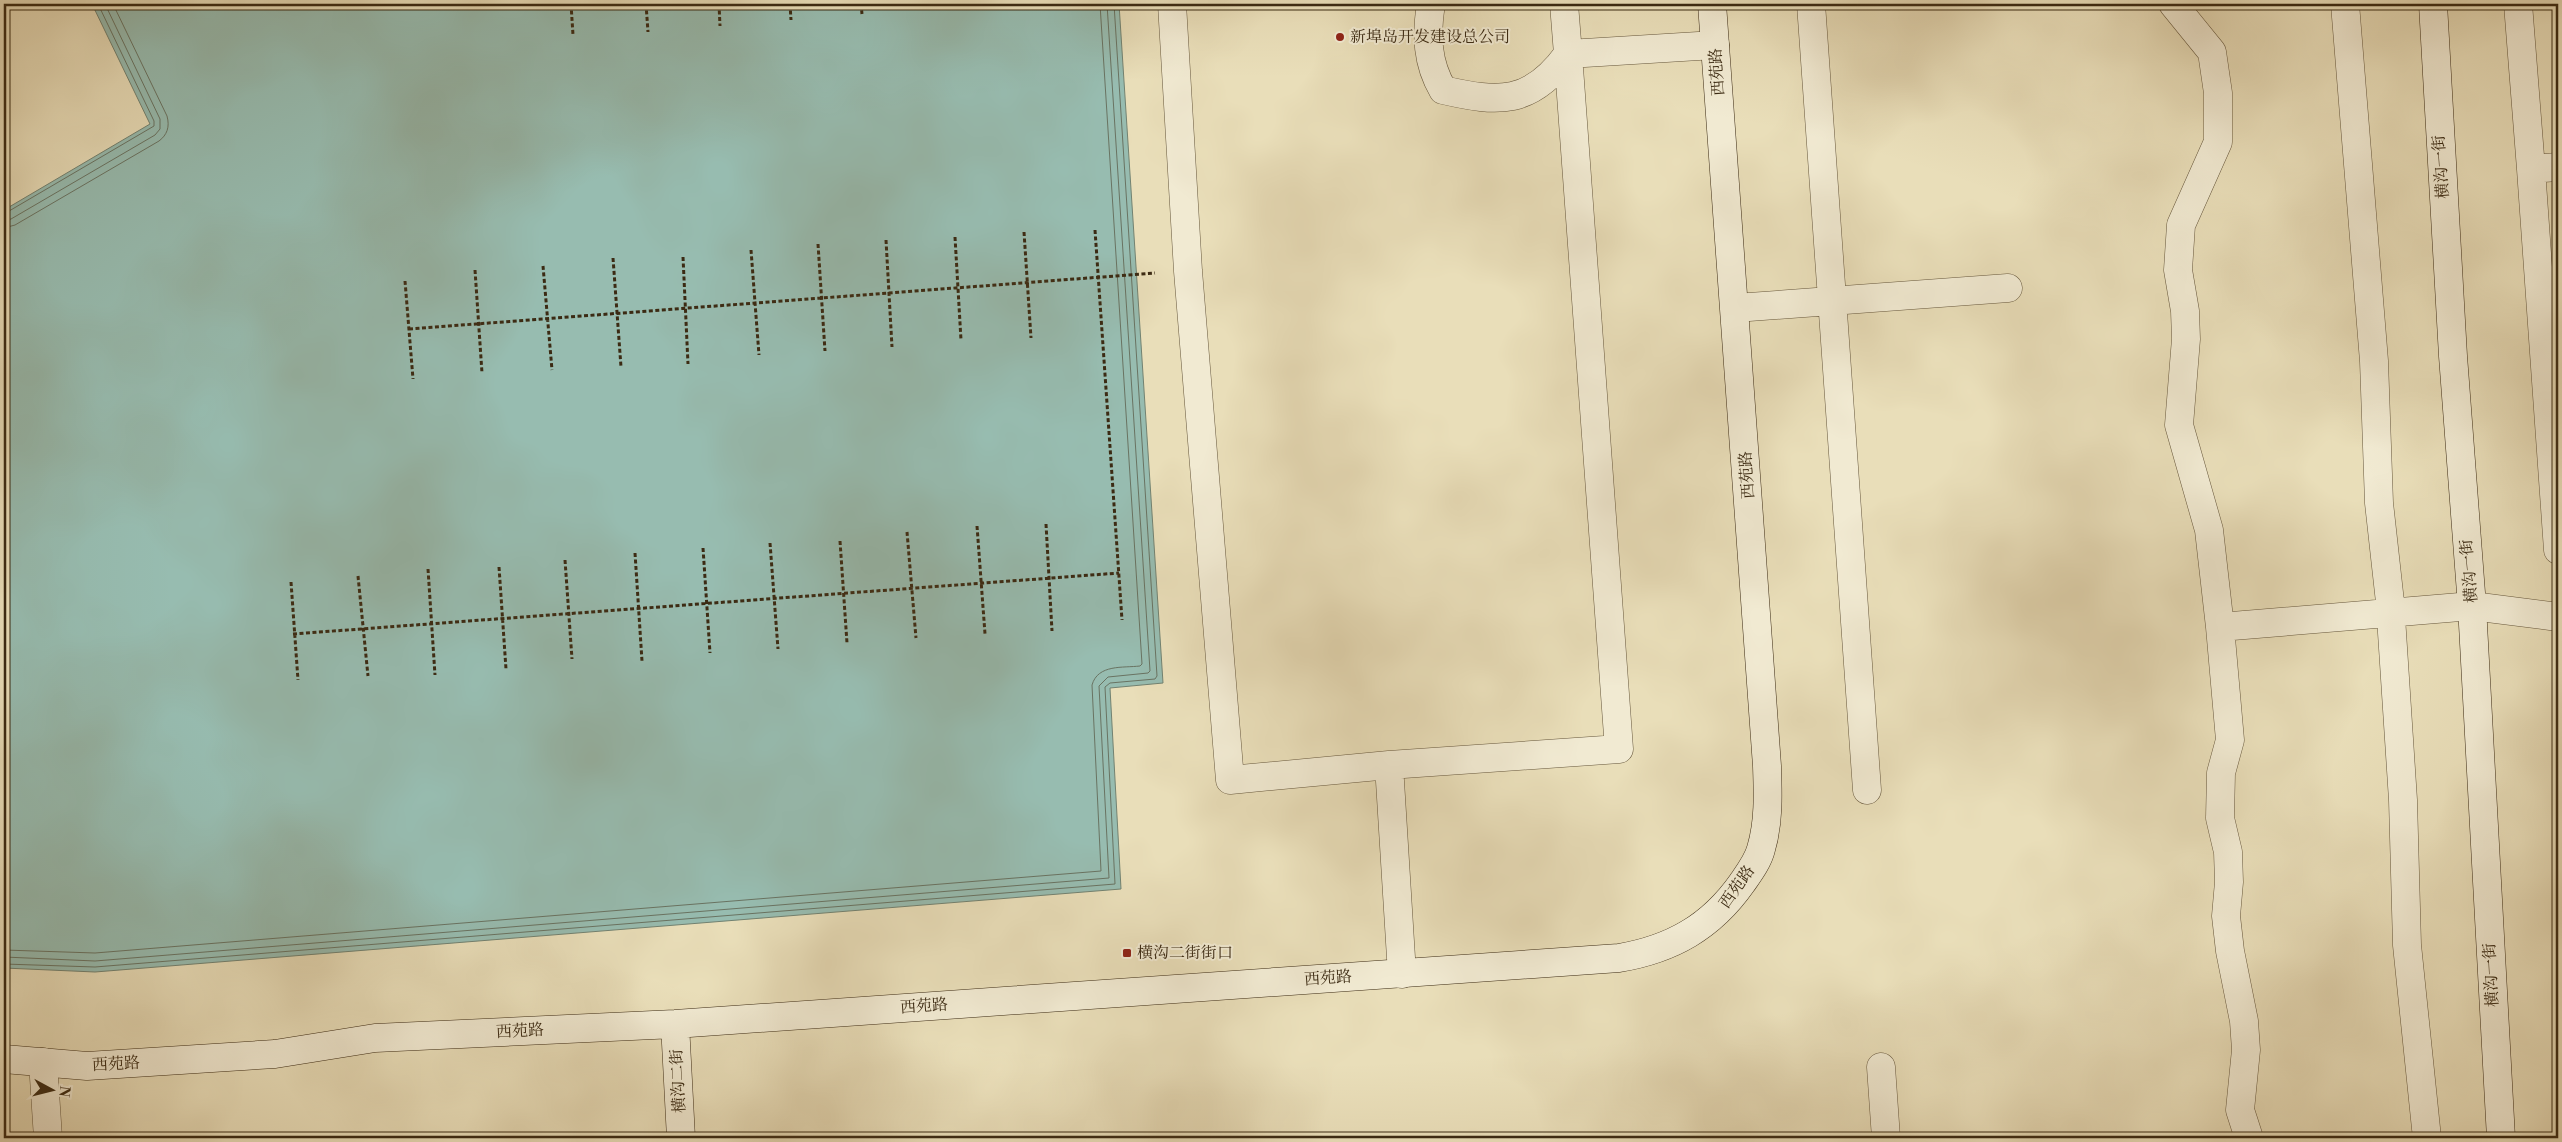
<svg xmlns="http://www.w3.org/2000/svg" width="2562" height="1142" font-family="'Libre Bodoni','Noto Serif SC',serif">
<rect width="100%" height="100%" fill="#e9deb9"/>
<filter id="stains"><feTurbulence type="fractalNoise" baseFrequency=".004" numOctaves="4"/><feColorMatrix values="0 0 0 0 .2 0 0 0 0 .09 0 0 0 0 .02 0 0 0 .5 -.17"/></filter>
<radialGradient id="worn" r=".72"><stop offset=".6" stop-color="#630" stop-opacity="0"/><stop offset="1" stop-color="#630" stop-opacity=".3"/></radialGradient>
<path fill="#97bcb0" stroke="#728271" d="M92,4H1119L1163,683L1110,688L1121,889L95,972L4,968V210L150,124Z"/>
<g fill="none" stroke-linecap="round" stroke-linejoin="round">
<path stroke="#697362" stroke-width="1" d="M4,214L154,126V121L98,4
M4,221L11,219L155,135L160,129V119L105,4
M4,228L15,225L159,141C167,135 170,127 167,116L113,4
M4,950L95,953L1101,871L1092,685C1098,664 1123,668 1140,666L1142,664L1100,4
M4,957L95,961L1109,878L1099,686L1108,677L1148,673L1150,671L1107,4
M4,964L95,967L1115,884L1105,687L1110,683L1155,679L1157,676L1114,4"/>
<g stroke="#66573c" stroke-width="29">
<path id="street" d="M1172,4L1188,271L1230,780L1389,765L1619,749L1568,54L1715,45
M1431,4C1426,35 1427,63 1443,90C1499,103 1531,105 1568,54L1564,4
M1811,4L1867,790
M2173,4L2212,52L2218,93V142L2181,225L2178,270L2185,311L2186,339L2179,425L2209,530L2220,627L2230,740L2221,773L2220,818L2228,852L2229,882L2226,916L2230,951L2244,1021L2246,1050L2240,1110L2249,1138
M2345,4L2374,361L2379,503L2390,602L2403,800L2407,945L2427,1138
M2518,4L2531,169L2558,167
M2531,169L2558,550
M1735,308L2008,288
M2220,627L2472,606L2558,617
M1389,765L1402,974
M43,1062L48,1138
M1881,1067L1886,1138"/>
</g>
<g stroke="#3b2a13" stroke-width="29">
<path id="secondary" d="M2433,4L2453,356L2472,606L2501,1138
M675,1024L681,1138
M4,1059L87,1066L275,1054L375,1038L675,1024L1619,958C1672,949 1711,927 1742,883C1749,873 1758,861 1761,849C1769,822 1768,794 1767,766L1712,4"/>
</g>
<path stroke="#3b2a13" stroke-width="3" stroke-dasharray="4 2.5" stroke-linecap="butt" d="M571,4L573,35
M646,4L648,32
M719,4L720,26
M790,4L791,20
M861,4L862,14
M933,4V6
M1095,230L1122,620
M1024,232L1031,338
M955,237L961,340
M886,240L892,347
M818,244L825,351
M751,250L759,355
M683,257L688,364
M613,258L621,367
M543,266L552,370
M475,270L482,373
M405,281L413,379
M409,329L1155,273
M1046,524L1052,631
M977,526L985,634
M907,532L916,638
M840,541L847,643
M770,543L778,649
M703,548L710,653
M635,553L642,661
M565,560L572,659
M499,567L506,669
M428,569L435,675
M358,576L368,676
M291,582L298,680
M293,634L1119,573"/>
<use href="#street" stroke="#f1ead2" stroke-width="28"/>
<use href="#secondary" stroke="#f1ead2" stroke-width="28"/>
</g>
<g fill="#8f2418" stroke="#f1ead2" stroke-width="2">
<circle cx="1340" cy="37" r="5"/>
<rect x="1122" y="948" width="10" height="10" rx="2.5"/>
</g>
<g text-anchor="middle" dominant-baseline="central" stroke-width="4" stroke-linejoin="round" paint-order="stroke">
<g font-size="16" fill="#3b2a13" stroke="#f1ead2" text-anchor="start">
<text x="1350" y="37">新埠岛开发建设总公司</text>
<text x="1137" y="953">横沟二街街口</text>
</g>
<g font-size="16" fill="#3b2a13" stroke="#f1ead2">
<text transform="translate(1717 72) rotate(-94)">西苑路</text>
<text transform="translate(2441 167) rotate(-94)">横沟一街</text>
<text transform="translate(1747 475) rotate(-94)">西苑路</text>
<text transform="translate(2469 571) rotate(-95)">横沟一街</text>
<text transform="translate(1737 887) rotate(-55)">西苑路</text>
<text transform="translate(2491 975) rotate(-93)">横沟一街</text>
<text transform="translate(1328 978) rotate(-4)">西苑路</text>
<text transform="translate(924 1006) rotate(-4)">西苑路</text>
<text transform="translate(520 1031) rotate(-3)">西苑路</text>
<text transform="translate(116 1064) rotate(-3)">西苑路</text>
<text transform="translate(678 1081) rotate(-93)">横沟二街</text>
</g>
</g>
<rect width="2562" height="1142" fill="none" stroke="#e9deb9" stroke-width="20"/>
<rect x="5" y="5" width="2552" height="1132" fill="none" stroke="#3b2a13" stroke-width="2.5"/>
<rect x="10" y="10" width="2542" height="1122" fill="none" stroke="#3b2a13"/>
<g transform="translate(52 1090) rotate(97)" stroke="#f1ead2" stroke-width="4" paint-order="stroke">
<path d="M0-4L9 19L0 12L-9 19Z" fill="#3b2a13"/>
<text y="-8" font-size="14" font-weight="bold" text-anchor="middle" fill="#3b2a13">N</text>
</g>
<rect width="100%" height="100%" filter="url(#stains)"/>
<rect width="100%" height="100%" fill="url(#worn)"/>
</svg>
